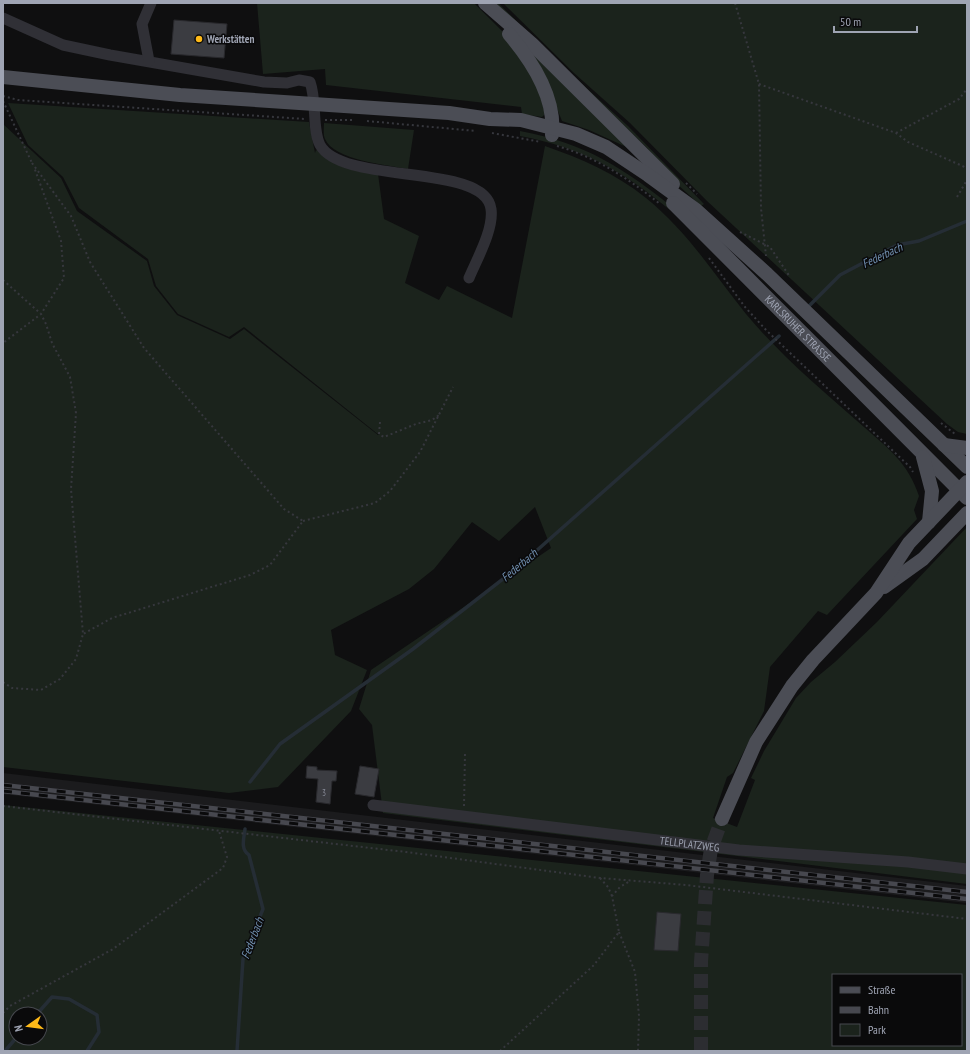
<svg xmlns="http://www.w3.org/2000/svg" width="970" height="1054" font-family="'PT Sans Narrow',sans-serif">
<rect width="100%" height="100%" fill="#0f0f10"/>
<path fill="#1b1b1d" d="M3,773L967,886V903L3,794Z"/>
<path fill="#1b231c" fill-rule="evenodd" d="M257,3H474L506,35L535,77L545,114L542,117L522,114L521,107L326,85L325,69L263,74Z
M494,3H498L572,75L628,126L704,204L701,206L676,183L647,148Z
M503,3H967V434L958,432L947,424L707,201L630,123L574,73Z
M523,41L633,150L589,130L562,121L549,89Z
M8,103L309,122L315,153L316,150L354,168L378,174L384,219L419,236L405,283L439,300L447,286L512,318L545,146C582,159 615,173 646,198C687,231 714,274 746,314C781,356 823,391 864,427C889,449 908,463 919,496L914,510L917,519L827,615L818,611L770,667L764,711L733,773L727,777L713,818L737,827L755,780L751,778L764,751L796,698L811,682L835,662L877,622L967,527V884L383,813L372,725L359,709L371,670L551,548L535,507L499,541L472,522L434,569L409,589L331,630L335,655L367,670L351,711L278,787L229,793L3,767V124L61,178L77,211L147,261L154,286L177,315L230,339L244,329L378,435H379L244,327L229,337L178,314L156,286L148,259L79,208L63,177L28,145Z
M324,123L414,130L408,169C387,165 334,160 325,139C323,135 324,127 324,123Z
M520,131C586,143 625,169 676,210H670C621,170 583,148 520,136Z
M3,805L967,905V1051H3ZM833,975H961V1045H833ZM16,1014H40V1038H16Z"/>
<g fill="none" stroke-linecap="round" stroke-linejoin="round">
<path stroke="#252d35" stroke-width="3.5" d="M808,307L840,275L897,245L919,241L967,221
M250,782L280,744L413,649L517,568L779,336
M37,1014L52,997L69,999L97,1015L99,1032L87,1051
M5,1051L16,1038
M237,1051L243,959L263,909L249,855C240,849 244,838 245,829"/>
</g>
<path fill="#3b3c41" stroke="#29292d" d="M174,20L227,24L224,58L171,54Z
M307,766L317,767V770L337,771L336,781H332L330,804L316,802L318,779L306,778Z
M360,766L379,769L374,797L355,794Z
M657,912L681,914L678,951L654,950Z"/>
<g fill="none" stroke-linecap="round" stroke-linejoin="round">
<path stroke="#2c2d31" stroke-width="14" stroke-dasharray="14 7" stroke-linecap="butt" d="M701,1051V962L707,875L711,849L722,819"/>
<path stroke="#36373d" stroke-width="2" stroke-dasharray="2 3" stroke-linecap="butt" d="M735,3L759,84L761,208L766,256
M759,84L896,133L908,142L967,168
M3,96L18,100L305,119
M3,101L32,163
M325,120H355
M367,121L476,131
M492,133L541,142
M896,133L959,99L967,89
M557,146C596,157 629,179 660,204
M32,163L71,216L90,262L144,348L284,509L303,521L270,565L250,575L112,618L83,634
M686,183L697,194
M957,197L967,180
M740,232L770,247L790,277
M709,258L745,307L767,331L910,467L913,472
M3,280L41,314L3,343
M380,422L379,434L384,437L416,424L432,420L439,415
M941,423L955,434
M303,521L375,503L390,491L420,452L453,387
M3,682L12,688L41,690L60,679L76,659L83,634L71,489L76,413L70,377L52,343L46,324L41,314L64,278L61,241L34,167
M3,806L406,852L600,878L686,885L967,919
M464,806L465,753
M600,878L608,887L612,896
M619,932L635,972L639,1016L638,1051
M3,1013L10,1006L113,949L223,868L227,857L219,831
M500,1051L594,965L619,932L612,896L620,887L630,881"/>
<g stroke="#303036" stroke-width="11">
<path d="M3,18L63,45L110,55L264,82L287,83L299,80L310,82C317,101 312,130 320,145C343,186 485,162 491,209C494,229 477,259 469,278"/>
<path d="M149,61L142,24L151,3"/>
<path id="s1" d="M373,805L739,850L908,862L967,869"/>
</g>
<g stroke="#4b4d55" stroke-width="14">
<path d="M485,3L532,44L673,184"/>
<path d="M509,34C532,61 556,97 552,135"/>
<path d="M3,77L180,95L449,113L490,119L521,120L576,134L606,147L648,175L696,210L767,274L967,467"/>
<path id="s2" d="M673,203L967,498"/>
<path d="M944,445L967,448"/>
<path d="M923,457L932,491L929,522"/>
<path d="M884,587L923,559L967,513"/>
<path d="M722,819L756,742L792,686L813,660L876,593L909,543L967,482"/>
</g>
<g stroke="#47484f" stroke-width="4.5">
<path id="rail" d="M3,785L967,892
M3,791L967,899"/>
</g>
<use href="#rail" stroke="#0a0a0b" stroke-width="3" stroke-dasharray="9" stroke-linecap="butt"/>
</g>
<circle fill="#ffba18" stroke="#0a0a0b" stroke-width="1.5" cx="199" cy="39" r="4"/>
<g text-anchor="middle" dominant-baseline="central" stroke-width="3" stroke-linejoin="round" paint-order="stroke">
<g font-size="9" fill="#868a96">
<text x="324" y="792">3</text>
</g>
<g font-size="11" font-weight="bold" fill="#9fa4b3" stroke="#0a0a0b" text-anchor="start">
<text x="207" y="39">Werkstätten</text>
</g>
<g font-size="11" fill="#9fa4b3" stroke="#0a0a0b">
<text stroke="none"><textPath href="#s2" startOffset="177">KARLSRUHER STRASSE</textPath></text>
<text stroke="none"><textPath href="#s1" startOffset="319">TELLPLATZWEG</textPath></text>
</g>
<g font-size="12" font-style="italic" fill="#7291b2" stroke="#0a0a0b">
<text transform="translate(882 255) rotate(-25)">Federbach</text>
<text transform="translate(519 565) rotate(-40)">Federbach</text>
<text transform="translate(252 938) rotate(-69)">Federbach</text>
</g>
</g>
<rect width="970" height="1054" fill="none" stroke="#9fa4b3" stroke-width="8"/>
<rect x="832" y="974" width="130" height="72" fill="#0a0a0b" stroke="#46484e"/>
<rect x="840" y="987" width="20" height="6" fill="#4b4d55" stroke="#46484e"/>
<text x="868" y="994" font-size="12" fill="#9fa4b3">Straße</text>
<rect x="840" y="1007" width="20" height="6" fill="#47484f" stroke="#46484e"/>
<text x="868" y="1014" font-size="12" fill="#9fa4b3">Bahn</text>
<rect x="840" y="1024" width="20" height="12" fill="#1b231c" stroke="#46484e"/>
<text x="868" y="1034" font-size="12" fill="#9fa4b3">Park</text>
<g transform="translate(28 1026) rotate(256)"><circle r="19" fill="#0a0a0b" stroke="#46484e"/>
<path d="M0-3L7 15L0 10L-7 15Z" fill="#ffba18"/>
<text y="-6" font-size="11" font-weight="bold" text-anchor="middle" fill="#9fa4b3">N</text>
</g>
<path d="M834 26v6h83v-6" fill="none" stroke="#9fa4b3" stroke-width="2"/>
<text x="840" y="26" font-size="12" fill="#9fa4b3" stroke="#0a0a0b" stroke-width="3" paint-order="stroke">50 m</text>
</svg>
